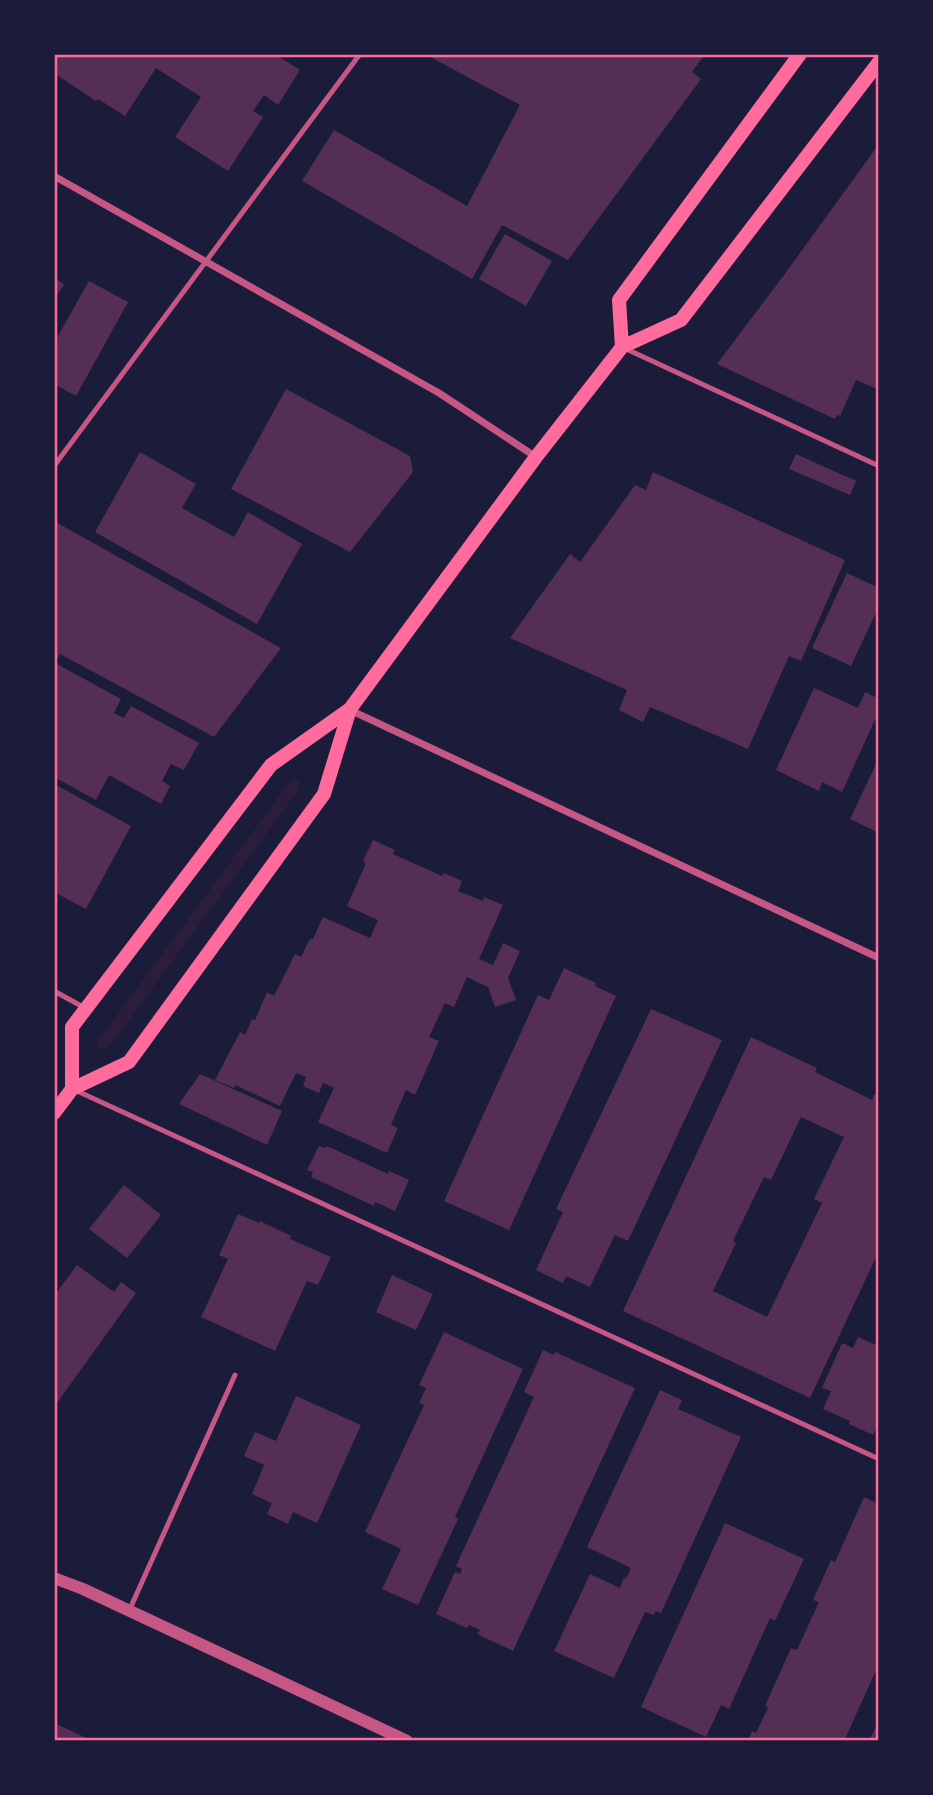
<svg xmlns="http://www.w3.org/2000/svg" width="933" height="1795" font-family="Montserrat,sans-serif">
<rect width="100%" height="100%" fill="#1b1b3a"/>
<path fill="#2a1e3b" d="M291,780H298L300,788L108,1049H100L97,1042Z"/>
<path fill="#542f53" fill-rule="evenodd" d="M54,54H275L300,70L278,105L264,95L253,111L263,117L228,171L175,137L201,97L156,68L125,116L98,99L96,101L54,73Z
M434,54H705L692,72L701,79L568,260L502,225L472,279L302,181L334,130L467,206L520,105L432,58Z
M879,144V390L856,380L840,416L837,415L835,419L717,364L784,275Z
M505,234L552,261L526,306L479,279Z
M54,278L64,284L54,300Z
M89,281L128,302L76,396L54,384V343Z
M286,389L410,456L413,472L350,552L231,489Z
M140,452L196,484L182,508L234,537L248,512L302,544L257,624L95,532Z
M796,454L856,481L850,495L789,469Z
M653,472L845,560L801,661L789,656L748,749L650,707L643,722L619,710L627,690L510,638L570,554L580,562L635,485L646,490Z
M54,521L281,648L214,737L60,654L55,663L121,699L114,713L124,718L131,706L199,743L184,770L171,764L162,781L170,786L161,804L109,775L96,800L54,777Z
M847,573L879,588V606L851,666L812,648Z
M814,688L858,708L865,692L879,699V711L842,792L822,782L819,791L776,770Z
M879,758V833L850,819Z
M54,784L131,826L86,909L54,892V871L58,864L54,862Z
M373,840L395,850L393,854L442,876L444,873L462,881L458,891L483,901L484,897L503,905L479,959L493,965L503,943L520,951L508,978L516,1000L495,1007L488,987L467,977L454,1007L445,1003L429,1037L439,1041L415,1095L406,1090L391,1125L398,1128L387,1153L318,1122L334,1088L323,1083L319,1093L303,1086L306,1077L296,1073L280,1106L235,1085L234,1088L215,1080L240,1032L245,1035L252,1019L255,1020L267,992L274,996L295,954L301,957L310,939H313L323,917L370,938L378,920L347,906L366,863L363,861Z
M564,968L596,983L595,986L616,996L509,1230L444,1201L538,995L549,1000Z
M651,1009L722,1040L628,1241L615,1235L590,1287L566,1276L563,1283L536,1270L563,1212L556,1209Z
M751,1037L817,1068L815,1072L872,1100L874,1094L879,1096V1251L810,1398L623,1311ZM801,1117L844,1137L814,1199L822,1203L767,1317L713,1291L736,1243L733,1241L764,1177L771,1180Z
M200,1074L282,1111L267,1145L179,1104Z
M319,1146L325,1148L327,1146L388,1174L389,1171L409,1180L395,1211L375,1202L374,1206L311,1177L313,1172L307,1170Z
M124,1185L161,1215L127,1258L89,1229Z
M238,1214L259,1223L260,1221L291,1236L290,1239L331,1257L318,1285L307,1281L275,1351L201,1317L228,1259L219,1255Z
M77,1265L114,1292L121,1282L136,1293L54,1407V1296Z
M392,1275L433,1294L416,1330L376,1312Z
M444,1332L523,1369L455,1517L458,1519L418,1605L382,1589L401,1549L365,1532L424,1405L419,1403L426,1388L419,1385Z
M858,1337L879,1346V1422L873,1435L849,1424L850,1421L823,1409L831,1391L822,1388L842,1343L853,1348Z
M543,1350L554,1355L555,1352L635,1388L513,1651L477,1634L480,1630L469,1625L467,1628L436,1614L455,1572L460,1574L462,1569L456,1566L534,1397L524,1392Z
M660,1390L682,1400L678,1409L741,1437L661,1613L656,1611L654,1615L645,1612L614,1678L554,1651L590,1574L620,1588L624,1577L626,1579L631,1568L587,1547Z
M296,1396L361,1425L317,1523L293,1512L288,1524L267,1514L272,1503L252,1494L264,1465L244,1456L255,1432L276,1441Z
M864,1497L879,1504V1664L844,1741H748L752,1731L756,1733L768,1708L765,1706L791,1648L797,1650L819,1602L813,1600L831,1560L835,1562Z
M725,1523L804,1559L775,1621L770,1618L729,1709L721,1705L706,1737L641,1707Z
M879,1721V1741H869Z
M54,1723L93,1741H54Z"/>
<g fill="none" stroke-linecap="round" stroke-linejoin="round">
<path stroke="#c65784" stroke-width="5" d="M624,348L879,466
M54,466L360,54
M54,991L85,1008
M77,1091L879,1459
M129,1611L235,1375"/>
<path stroke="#c65784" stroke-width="7" d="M54,176L439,393L536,457
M350,710L879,958"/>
<path stroke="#c65784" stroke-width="12" d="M54,1578L83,1589L407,1741"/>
<path stroke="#ff6b9d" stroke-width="14" d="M622,347L619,300L800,54
M72,1089V1027L271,765L350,709L536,457L622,347L681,320L879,62
M54,1113L72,1089L129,1062L324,794L350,709"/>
</g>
<rect width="933" height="1795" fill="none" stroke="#1b1b3a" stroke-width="112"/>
<rect x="56" y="56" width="821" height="1683" fill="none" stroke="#ff6b9d" stroke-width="2.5"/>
</svg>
